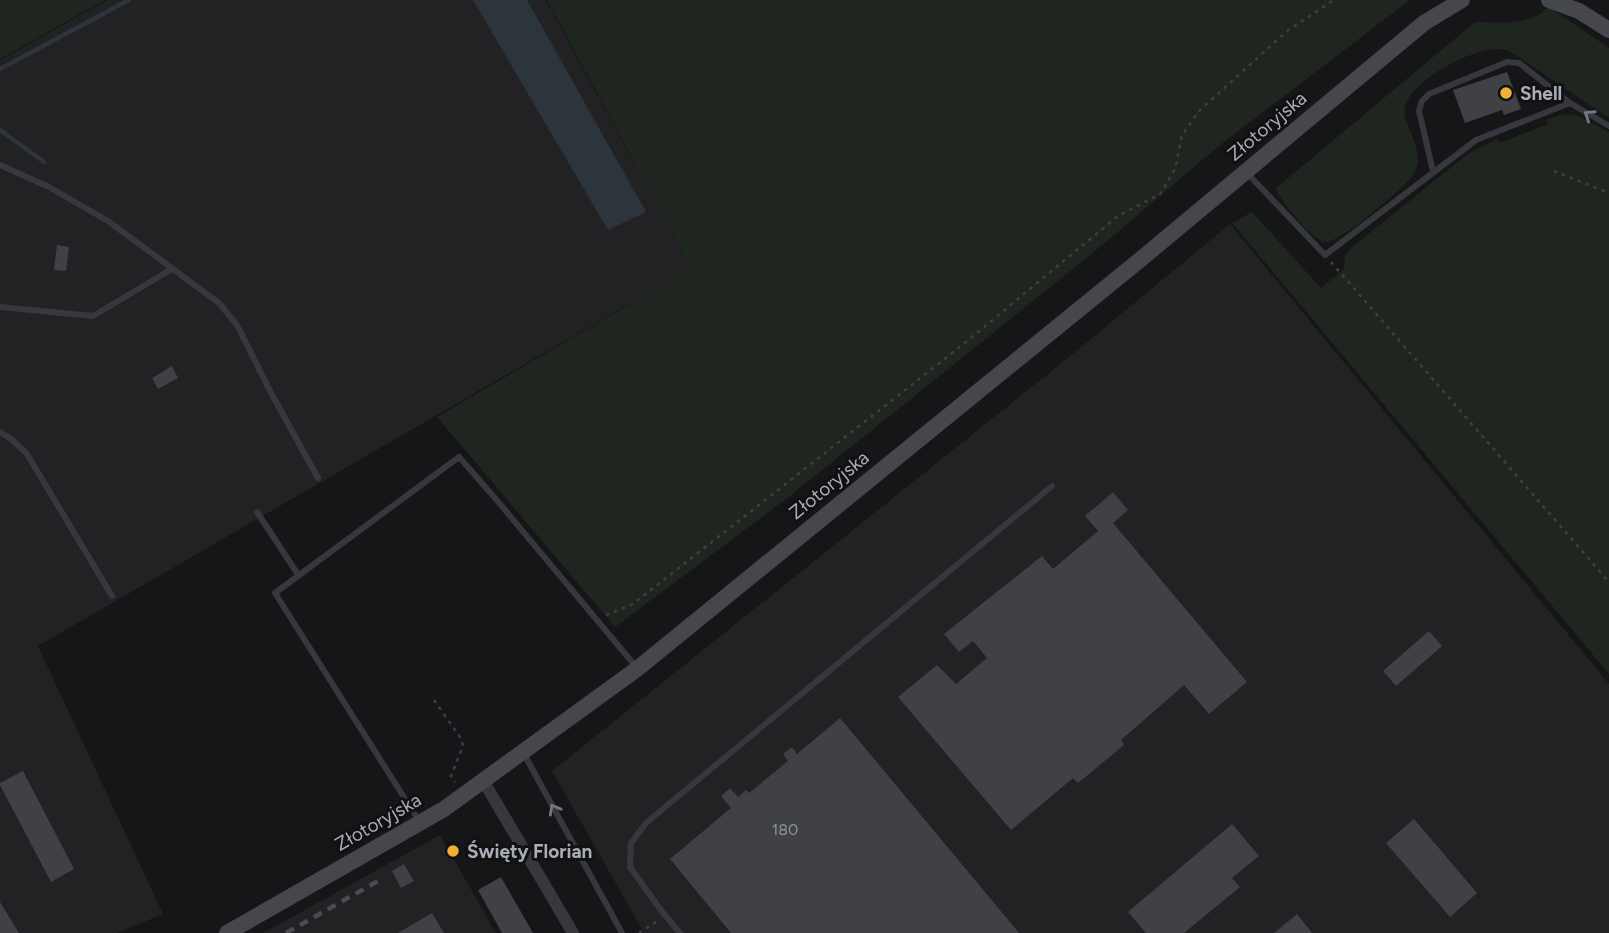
<svg xmlns="http://www.w3.org/2000/svg" width="1609" height="933" font-family="Figtree,sans-serif">
<rect width="100%" height="100%" fill="#161618"/>
<path fill="#222225" d="M107,0H546L691,268L38,646L163,914L117,933H0V60Z
M1230,224L1609,684V933H644L552,771L1063,362Z
M440,835L496,933H263Z"/>
<path fill="#1e261f" d="M0,0H105L0,59Z
M547,0H1410L1220,145L1094,252L786,499L615,627L437,417L691,268Z
M1547,8L1552,9L1609,48V118L1514,54C1509,51 1504,49 1499,49C1471,48 1398,85 1405,117C1409,130 1420,150 1418,163C1416,168 1415,173 1411,178C1399,191 1343,241 1326,242C1312,242 1282,201 1275,189L1475,22C1500,22 1527,27 1547,8Z
M1564,114L1579,116L1609,132V674L1232,223L1252,212L1321,288L1344,269L1345,255L1351,248L1469,153L1497,139L1500,143L1548,124L1547,119Z"/>
<path fill="#2c353c" d="M473,0H527L646,212L608,230Z"/>
<g fill="none" stroke-linecap="round" stroke-linejoin="round">
<path stroke="#2c353c" stroke-width="4.5" d="M0,69L129,0
M0,130L44,162"/>
</g>
<path fill="#404145" d="M1507,72L1521,109L1504,115L1502,110L1465,123L1453,90Z
M57,245L69,247L66,271L54,270Z
M172,366L178,378L158,389L152,378Z
M1113,492L1128,510L1113,523L1247,682L1209,714L1184,685L1121,740L1124,745L1078,783L1073,778L1011,830L898,697L937,665L956,684L987,658L973,641L959,652L944,634L1042,556L1053,569L1098,531L1085,516Z
M1429,631L1442,646L1396,686L1383,671Z
M840,718L1019,933H731L670,859L731,808L721,796L730,788L738,797L746,790L749,793L788,761L783,754L792,747L797,754Z
M23,771L74,869L51,882L0,785V783Z
M1414,819L1477,893L1450,917L1386,843Z
M1232,824L1259,856L1232,878L1240,887L1184,933H1146L1128,912Z
M404,864L414,881L401,888L392,871Z
M501,877L533,933H502L478,890Z
M0,902L19,933H0Z
M432,913L444,933H398Z
M1297,914L1312,933H1274Z"/>
<g fill="none" stroke-linecap="round" stroke-linejoin="round">
<path stroke="#3d3f44" stroke-width="2.5" stroke-dasharray="3.5 5" stroke-linecap="butt" d="M1554,171L1609,193
M1331,262L1609,582
M606,615L633,604L961,346L1118,216L1160,194L1175,169L1182,135L1199,111L1287,31L1334,0
M434,700L462,740L463,746L451,776L455,782
M639,933L659,920"/>
<path stroke="#37383d" stroke-width="6" d="M0,165L49,187L108,221L219,303L237,325L269,389L318,478
M1433,171L1419,111L1422,101L1429,94L1507,62L1519,63L1570,103L1609,126
M1247,173L1325,255L1476,140L1570,103
M0,307L93,316L172,269
M0,432L10,438L27,454L112,596
M257,512L299,576
M524,754L622,933
M419,821L275,593L459,457L495,498L637,668
M680,933L660,909L630,867L631,843L646,823L1052,486"/>
<path stroke="#37383d" stroke-width="12" d="M484,782L573,933"/>
<path stroke="#45474d" stroke-width="16" d="M1549,0L1579,11L1609,30
M227,933L444,809L637,669L1141,259L1424,23L1462,0"/>
<path stroke="#4a4c52" stroke-width="4.5" stroke-dasharray="9 7" stroke-linecap="butt" d="M286,933L378,881"/>
</g>
<defs><path id="oneway-chevron" d="M-2-3.5L2.5 0L-2 3.5" fill="none" stroke-width="1.6" stroke-linecap="round" stroke-linejoin="round" transform="scale(1.75)"/></defs>
<g stroke="#757881">
<use href="#oneway-chevron" transform="translate(1589 115) rotate(-147)"/>
<use href="#oneway-chevron" transform="translate(554 809) rotate(-119)"/>
</g>
<g fill="#f2b134" stroke="#111113" stroke-width="2.5">
<circle cx="1506" cy="93" r="7"/>
<circle cx="453" cy="851" r="7"/>
</g>
<g text-anchor="middle" dominant-baseline="central" stroke-width="6" stroke-linejoin="round" paint-order="stroke">
<g font-size="16" fill="#8e929b">
<text x="785" y="829">180</text>
</g>
<g font-size="19" font-weight="bold" fill="#a8adb8" stroke="#111113" text-anchor="start">
<text x="1520" y="93">Shell</text>
<text x="467" y="851">Święty Florian</text>
</g>
<g font-size="19" fill="#a8adb8" stroke="#111113">
<text transform="translate(1267 126) rotate(-40)">Złotoryjska</text>
<text transform="translate(829 485) rotate(-39)">Złotoryjska</text>
<text transform="translate(378 822) rotate(-30)">Złotoryjska</text>
</g>
</g>
</svg>
